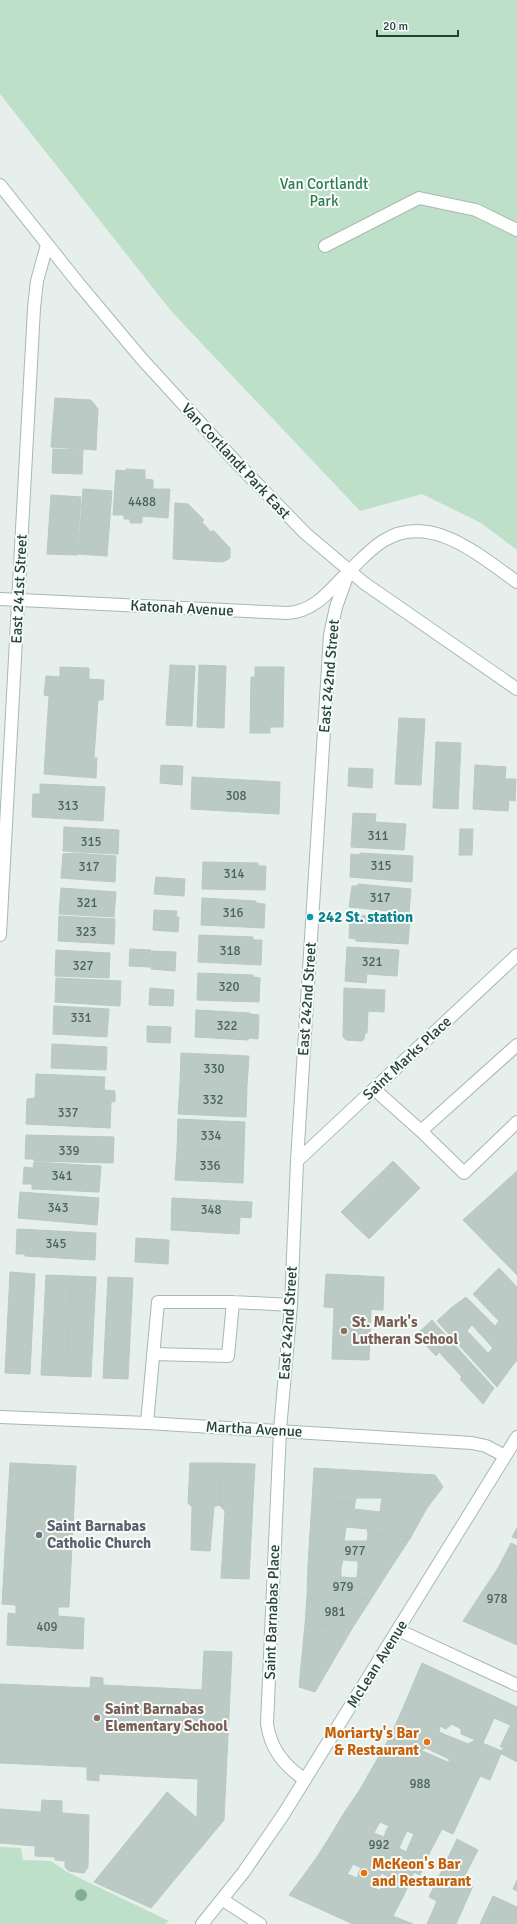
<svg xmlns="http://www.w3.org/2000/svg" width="517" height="1924" font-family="Signika,sans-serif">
<rect width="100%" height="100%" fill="#e6efeb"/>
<path fill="#bfe0c8" d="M0,0H517V550L481,523L422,494L360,511L172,312L0,94Z
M0,1847L21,1848L23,1860L51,1861L67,1872L169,1921L165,1924H0Z"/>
<path fill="#bbcac4" stroke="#b8c9c2" d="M55,398L91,400L98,409L96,450L51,447Z
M53,449L83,450L82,474L52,473Z
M126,469L145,470V479L153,480V489H170L168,518L142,516V523H130V519H124V515H113L116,470L126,471Z
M83,489L112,491L107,556L78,554Z
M51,495L81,497L77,555L47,554Z
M175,503L188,504L204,520L202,522L211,532L213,530L230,548V558L223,562L173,559Z
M170,665L195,666L192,726L166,725Z
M199,665L226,666L224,728L197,727Z
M60,667L89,668V679L104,680L103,700H98L94,758H97L96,778L44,774L49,696L44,695L46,676L60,677Z
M255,667H284L283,727H270V733H250L251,677H255Z
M399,718L425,719L421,785L395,784Z
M436,742L461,743L458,809L433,808Z
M161,765L183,766L182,785L160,783Z
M475,765L506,767L505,779H516L515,801L509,800L508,811L473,809Z
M349,768L373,769L372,788L348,786Z
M192,777L280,782L279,814L191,809Z
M40,784L105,787L103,821L32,817L33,794H40Z
M353,813L376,814L375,822L406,824L404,850L351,847Z
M64,827L119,830L118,854L63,851Z
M460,829H473L472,855H459Z
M74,853L116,856L115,882L61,878L63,854Z
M360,853L413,856L412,882L350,877L351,854L360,855Z
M203,862L258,863V866H266L265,890L202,889Z
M156,877L185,879L184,896L154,894Z
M358,884L411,889L409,913L349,907L352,886H358Z
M61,888L116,892L114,917L59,914Z
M202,898L256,901V903L265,904L264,928L201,925Z
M154,910L177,911L176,917H179L178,932L153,930Z
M357,915L410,918L408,944L356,941V939L349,938L350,916L357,917Z
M59,916L115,919L114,944L58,941Z
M199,935L253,937V940H262L261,965L198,962Z
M347,947L399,950L397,976L367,974L366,983L345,981Z
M130,949L151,950L150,967L129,966Z
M56,950L110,953L109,978L55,976Z
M152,951L176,952L175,971L151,969Z
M198,973L253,975V977L260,978L259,1002L197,1000Z
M56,978L121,981L120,1006L55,1002Z
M150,988L174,990L173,1006L149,1005Z
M344,988L385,990L384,1012L368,1011L367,1033H365L364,1039L362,1041L346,1040L343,1037Z
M54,1006L109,1009L107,1037L53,1034Z
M196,1010L250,1013V1014L259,1015L258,1039L249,1038L248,1040L195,1037Z
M147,1026L171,1027L170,1043L147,1042Z
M52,1044L107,1047L106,1070L51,1068Z
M181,1053L249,1056L247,1086L180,1083Z
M36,1074L105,1077L104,1090L115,1091V1102L35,1098Z
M180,1083L247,1086L246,1117L178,1114Z
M35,1098L111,1102L110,1128L26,1124L27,1099Z
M178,1119L245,1122L244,1152L177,1150Z
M26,1135L114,1137L113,1163L34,1161V1159H25Z
M177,1150L244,1152L243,1183L175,1180Z
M393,1161L420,1188L369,1239L341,1212Z
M34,1162L101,1166L99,1192L32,1189V1184H23L24,1167L33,1168Z
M517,1171V1275L463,1220Z
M20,1192L99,1198L97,1225L18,1218Z
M172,1198L252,1202L251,1218L240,1217L239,1234L171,1230Z
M17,1229L96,1233L95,1260L25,1256V1254H16Z
M136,1238L169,1240L168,1264L135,1262Z
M499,1268L517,1287V1348L495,1326L499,1321L473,1294Z
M10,1272L35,1274L30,1374L5,1373Z
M326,1274L384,1277L383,1310L324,1307Z
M46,1275L72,1276L66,1376L41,1375Z
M72,1276L96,1277L91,1377L66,1376Z
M108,1277L133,1278L128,1379L103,1378Z
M466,1297L517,1348V1360L510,1369L490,1351L493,1348L472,1325L470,1327L451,1308Z
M334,1308L371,1310L369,1360L332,1359Z
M451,1308L470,1327L467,1331L488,1353L490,1351L510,1369L497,1387L437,1321Z
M432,1320L494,1388L483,1404L460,1379L462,1377L439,1352L436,1356L416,1335Z
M10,1463L76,1466L69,1607H58V1616L84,1618L83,1649L7,1645L8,1613L16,1614V1605L2,1604Z
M190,1463H222L219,1505L214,1507L210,1551L191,1550L192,1507L188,1503Z
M222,1463L255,1464L249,1579L221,1578L225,1511L219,1505Z
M314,1468L435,1475L443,1487L427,1508L381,1504L382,1498H356L355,1503L312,1502Z
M312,1502L355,1503L354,1509L380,1512L381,1504L427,1508L411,1537L368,1534L367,1529L346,1527L345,1535L310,1532Z
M517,1528V1539L512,1537Z
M310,1532L345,1535L344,1541H367L368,1534L411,1537L390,1569L358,1567V1561L343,1560L341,1568L308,1565Z
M511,1543L517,1546V1578L498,1568Z
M308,1565L341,1568V1577L357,1578L358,1567L390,1569L371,1599L307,1596Z
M498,1568L517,1578V1645L463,1621Z
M307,1596L371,1599L353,1627L305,1624Z
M305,1624L353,1627L315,1692L299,1687Z
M204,1651L232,1652L224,1820L197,1818L198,1779L99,1774V1781L87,1780V1767L0,1763V1684L90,1688L91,1677L103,1678V1685L202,1690Z
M422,1663L517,1707V1728L494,1718L483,1743L461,1734V1729L452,1724L446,1729L403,1708Z
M403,1708L440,1726L439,1732L468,1744L475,1740L502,1751L490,1780L449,1764V1759L426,1748L421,1750L390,1737Z
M510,1726L517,1729V1762L500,1753L504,1747H500Z
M390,1737L480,1776L453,1834L359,1791Z
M359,1791L442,1829L430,1852L410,1843L414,1834L407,1831L403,1839L386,1831L389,1826L380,1822L377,1827L344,1813Z
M167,1792L197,1818L224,1820L151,1908L94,1882Z
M42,1800L62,1801V1813L89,1815L88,1867L84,1873L69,1871L65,1867V1861L55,1860V1857L35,1856V1846L0,1843V1809L41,1812Z
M344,1813L377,1827L374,1833L384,1837L386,1831L403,1839L399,1848L406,1852L410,1843L430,1852L420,1875L332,1833Z
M332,1833L414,1872L404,1895L384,1884L387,1876L382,1873L377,1881L359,1872L361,1868L353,1864L351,1868L319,1854Z
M457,1839L478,1850L462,1881L473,1886L456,1924H427L437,1901L429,1897Z
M319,1854L351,1868L347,1874L357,1878L359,1872L377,1881L373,1888L380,1890L384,1884L404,1895L393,1916L304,1875Z
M304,1875L393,1916L413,1924H353L289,1895Z
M517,1880V1891L513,1889Z
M493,1896L517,1907V1924H480Z"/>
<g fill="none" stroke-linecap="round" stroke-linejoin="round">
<g stroke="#a8b8b2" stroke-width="14">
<path id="lane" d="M325,246L419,198L476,210L517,230
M349,571C360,561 370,549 383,541C430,511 480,556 517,582
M374,1089L421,1131L464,1173L517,1122
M421,1131L517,1045
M153,1354L228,1356L233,1302
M147,1423L158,1302H233L291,1305"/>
</g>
<g stroke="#a8b8b2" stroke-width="14">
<path id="street" d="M0,599L287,613C312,612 327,594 343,577
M0,935L34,308L37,281L47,245
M297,1161L517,955
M0,1417L147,1423L472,1443L486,1446L505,1456
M398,1630L517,1685
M305,1780C284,1765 271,1750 267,1724L280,1430L291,1305L297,1161L330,635L336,607L349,571"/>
</g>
<g stroke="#a4bbb3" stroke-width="14">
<path id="secondary" d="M0,185L79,284L141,358L235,461L305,533L364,583L517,689
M223,1900L260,1924
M202,1924L243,1873L283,1815L517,1437"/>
</g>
<use href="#lane" stroke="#fff" stroke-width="12"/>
<use href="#street" stroke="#fff" stroke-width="12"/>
<use href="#secondary" stroke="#fff" stroke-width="12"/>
</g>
<circle fill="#80af93" cx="81" cy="1895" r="6"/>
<circle fill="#0f9aa8" stroke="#f7fbf9" stroke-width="1.5" cx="310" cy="917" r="4"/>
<g fill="#8d6e63" stroke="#f7fbf9" stroke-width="1.5">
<circle cx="344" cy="1331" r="4"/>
<circle cx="97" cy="1718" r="4"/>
</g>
<circle fill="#6b7280" stroke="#f7fbf9" stroke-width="1.5" cx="39" cy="1535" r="4"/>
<g fill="#e8710a" stroke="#f7fbf9" stroke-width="1.5">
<circle cx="427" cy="1742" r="4"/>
<circle cx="364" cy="1873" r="4"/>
</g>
<g text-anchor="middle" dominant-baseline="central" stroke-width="4" stroke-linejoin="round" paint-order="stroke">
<g font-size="13" fill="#4a645c">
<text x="142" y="502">4488</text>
<text x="236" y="796">308</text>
<text x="68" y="806">313</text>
<text x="378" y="836">311</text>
<text x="91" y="842">315</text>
<text x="381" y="866">315</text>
<text x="89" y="867">317</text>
<text x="234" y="874">314</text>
<text x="380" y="898">317</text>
<text x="87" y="903">321</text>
<text x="233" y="913">316</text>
<text x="86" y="932">323</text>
<text x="230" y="951">318</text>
<text x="372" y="962">321</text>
<text x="83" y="966">327</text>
<text x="229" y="987">320</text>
<text x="81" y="1018">331</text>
<text x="227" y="1026">322</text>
<text x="214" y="1069">330</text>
<text x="213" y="1100">332</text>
<text x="68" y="1113">337</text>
<text x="211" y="1136">334</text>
<text x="69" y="1151">339</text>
<text x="210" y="1166">336</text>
<text x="62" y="1176">341</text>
<text x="58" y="1208">343</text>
<text x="211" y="1210">348</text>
<text x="56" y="1244">345</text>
<text x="355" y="1551">977</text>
<text x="343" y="1587">979</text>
<text x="497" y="1599">978</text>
<text x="335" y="1612">981</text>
<text x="47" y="1627">409</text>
<text x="420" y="1784">988</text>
<text x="379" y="1845">992</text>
</g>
<g font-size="15" fill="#2d7a4b" stroke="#f7fbf9">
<text x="324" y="184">Van Cortlandt<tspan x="324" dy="17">Park</tspan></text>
</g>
<g font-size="15" fill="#24423a" stroke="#f7fbf9">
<text transform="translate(236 461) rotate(47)">Van Cortlandt Park East</text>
<text transform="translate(19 589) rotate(-87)">East 241st Street</text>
<text transform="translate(182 608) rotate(3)">Katonah Avenue</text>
<text transform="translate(329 676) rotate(-85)">East 242nd Street</text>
<text transform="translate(307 999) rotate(-86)">East 242nd Street</text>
<text transform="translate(407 1058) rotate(-43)">Saint Marks Place</text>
<text transform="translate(288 1323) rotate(-86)">East 242nd Street</text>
<text transform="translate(254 1429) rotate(3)">Martha Avenue</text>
<text transform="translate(272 1612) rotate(-88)">Saint Barnabas Place</text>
<text transform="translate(377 1664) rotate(-58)">McLean Avenue</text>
</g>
<g font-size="15" font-weight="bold" fill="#0d838f" stroke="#f7fbf9" text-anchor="start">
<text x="318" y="917">242 St. station</text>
</g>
<g font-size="15" font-weight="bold" fill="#785e54" stroke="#f7fbf9" text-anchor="start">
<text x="352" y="1322">St. Mark's<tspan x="352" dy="17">Lutheran School</tspan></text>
<text x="105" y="1709">Saint Barnabas<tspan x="105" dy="17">Elementary School</tspan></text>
</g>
<g font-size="15" font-weight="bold" fill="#5b616d" stroke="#f7fbf9" text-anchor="start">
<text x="47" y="1526">Saint Barnabas<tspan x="47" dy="17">Catholic Church</tspan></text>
</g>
<g font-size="15" font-weight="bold" fill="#c56008" stroke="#f7fbf9" text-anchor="end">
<text x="419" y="1733">Moriarty's Bar<tspan x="419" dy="17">&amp; Restaurant</tspan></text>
<text x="372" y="1864" text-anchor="start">McKeon's Bar<tspan x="372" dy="17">and Restaurant</tspan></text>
</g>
</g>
<path d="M377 30v6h81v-6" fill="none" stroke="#24423a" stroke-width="2"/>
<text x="383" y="30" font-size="12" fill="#24423a" stroke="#f7fbf9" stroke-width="3" paint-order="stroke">20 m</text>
</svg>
